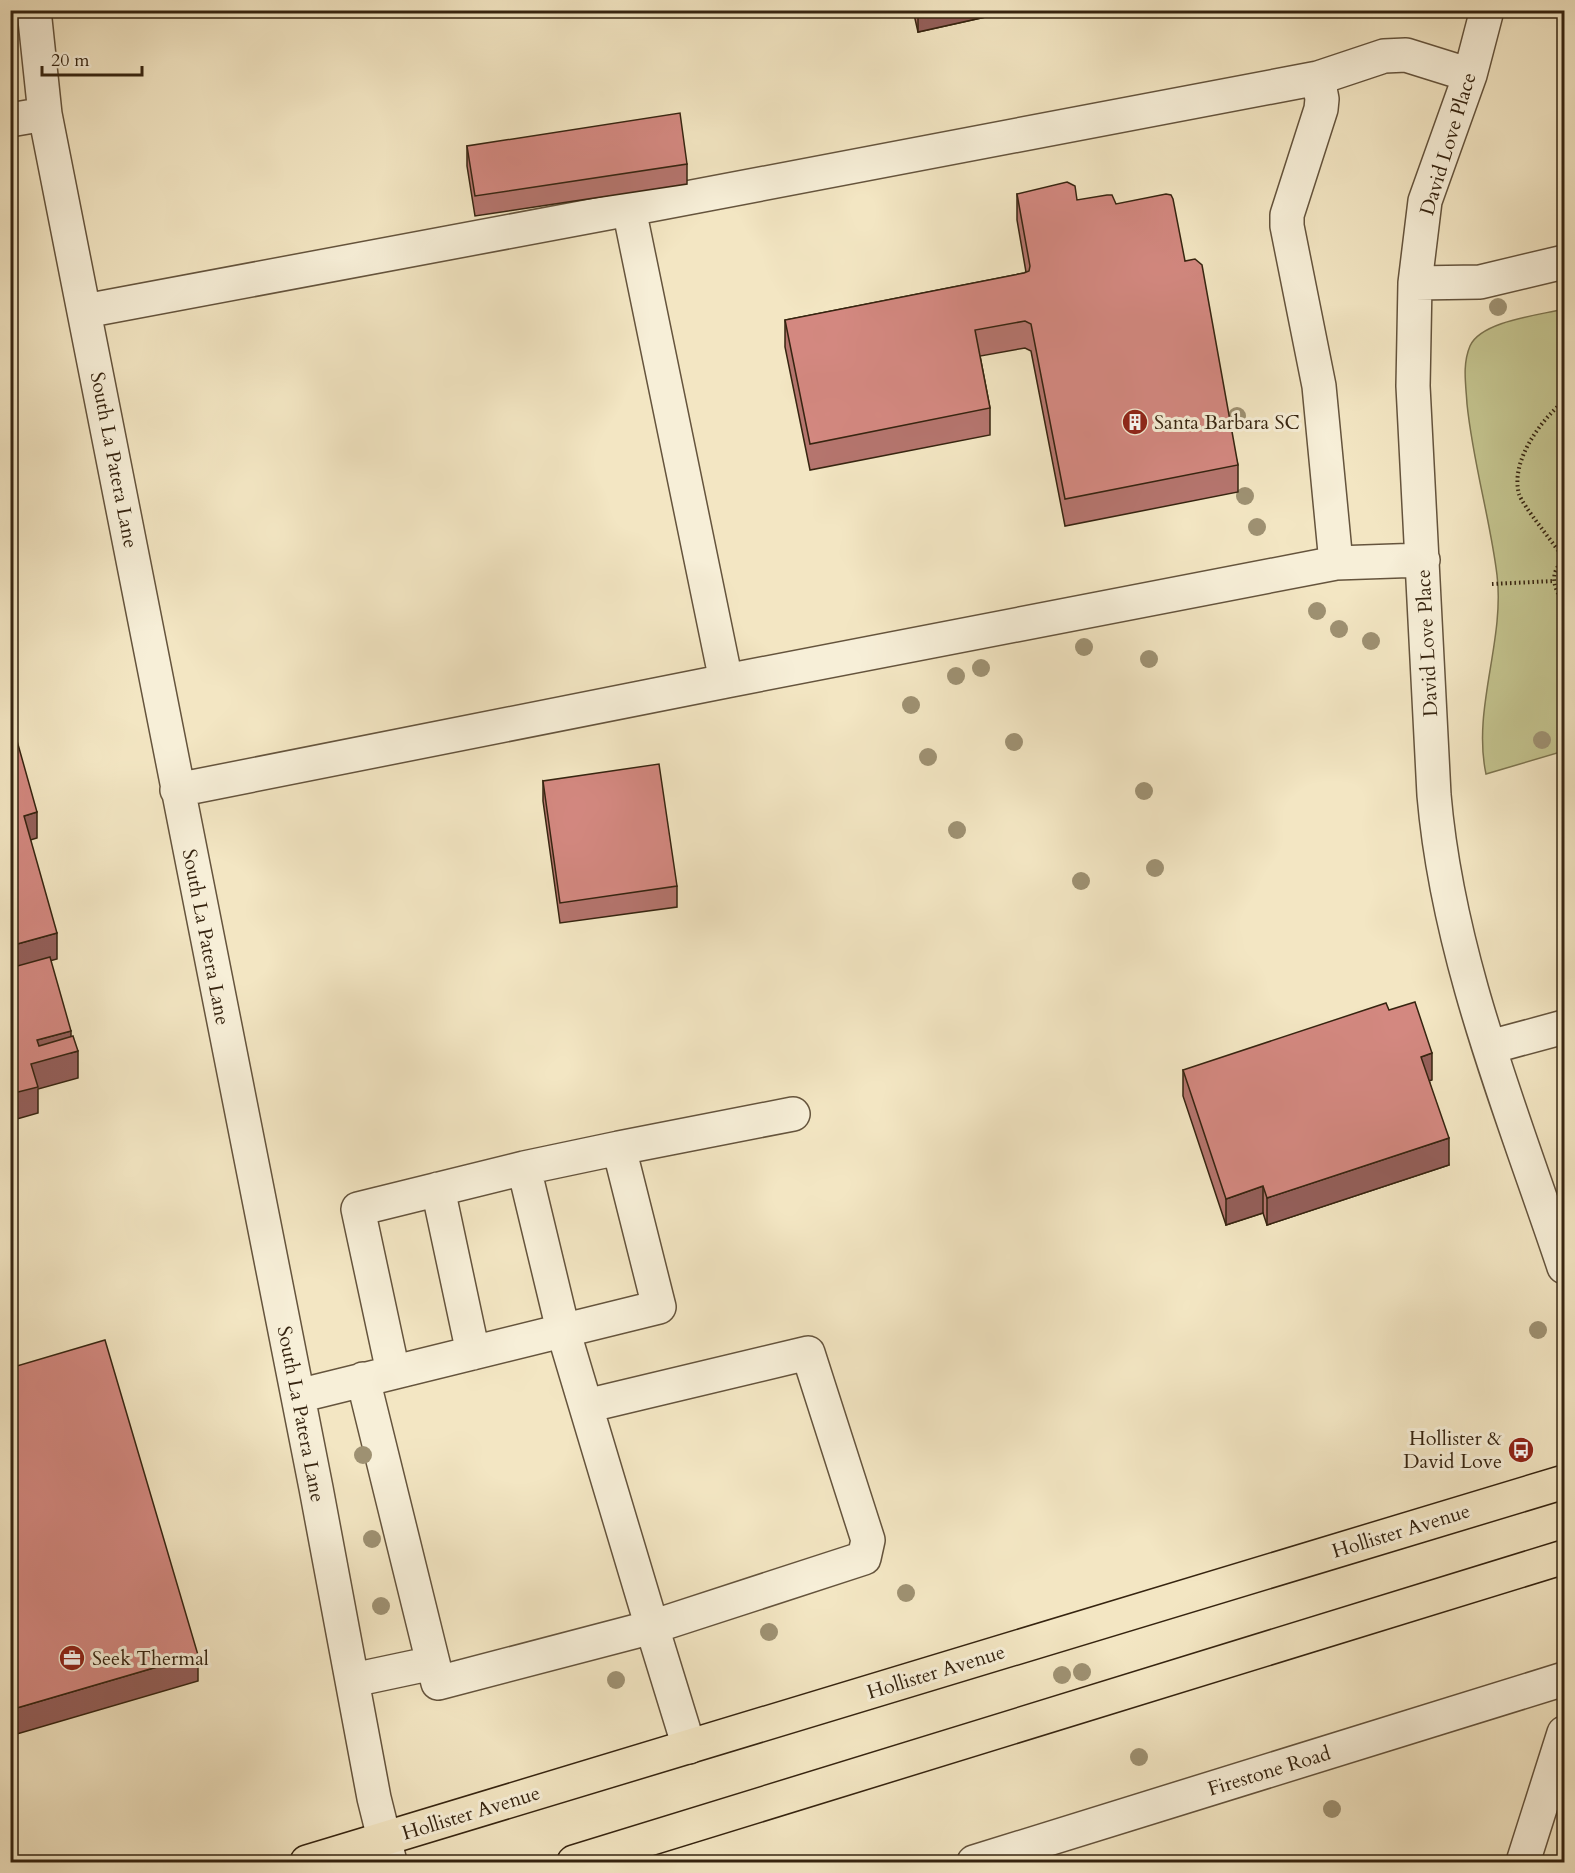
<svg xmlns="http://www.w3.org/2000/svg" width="1575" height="1873" font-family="Cardo,serif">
<rect width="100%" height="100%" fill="#f3e6c3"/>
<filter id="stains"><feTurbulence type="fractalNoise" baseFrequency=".00333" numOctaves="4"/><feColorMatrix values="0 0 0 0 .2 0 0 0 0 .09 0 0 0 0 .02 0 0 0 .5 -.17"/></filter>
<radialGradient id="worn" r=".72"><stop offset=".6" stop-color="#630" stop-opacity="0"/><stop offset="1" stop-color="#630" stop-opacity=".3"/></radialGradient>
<path fill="#c3c38e" stroke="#7c744f" stroke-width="1.5" d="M1564,309V751L1486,774C1472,709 1505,641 1497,575C1490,518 1473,463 1467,404C1466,385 1462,365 1470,346C1481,321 1540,315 1564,309Z"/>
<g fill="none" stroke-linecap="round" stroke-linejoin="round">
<g stroke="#65543d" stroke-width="36">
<path id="minor" d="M34,10L45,114L316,1488L374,1798L390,1862
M1487,10L1470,75L1425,201L1415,283L1413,386L1434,795C1448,958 1512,1112 1564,1267
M1318,78L1322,99L1321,109L1287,215V226L1319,386L1336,563
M10,120L45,114
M1415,283L1480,282L1564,262
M85,311L629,209
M1423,560L1336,563L726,681L629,209L1318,78L1384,56L1406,55L1470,75
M177,790L726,681
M1490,1047L1564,1027
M524,1168L563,1330L652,1627L864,1558L868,1540L808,1353L586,1406
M438,1189L473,1353
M393,1372L358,1209L524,1168L619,1148
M363,1379L438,1683L652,1627L689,1747
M298,1396L659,1307L619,1148L793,1114
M353,1680L433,1663
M974,1862L1564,1679
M1523,1862L1564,1733"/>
</g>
<g stroke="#362410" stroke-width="36">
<path id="major" d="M307,1862L1564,1482
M574,1862L1564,1557"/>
</g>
<path stroke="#362410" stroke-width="4" stroke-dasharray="1.5 3" stroke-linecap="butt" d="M1564,401C1541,420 1510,461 1519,494C1522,505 1556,546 1564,559
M1564,560C1549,572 1553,589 1564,602
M1492,584L1554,581"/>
<use href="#minor" stroke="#f7efd8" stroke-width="33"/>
<use href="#major" stroke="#f3e6c3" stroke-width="33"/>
</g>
<g fill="#9e9172">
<circle cx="1498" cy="307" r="9"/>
<circle cx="1237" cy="416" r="9"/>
<circle cx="1245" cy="496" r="9"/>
<circle cx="1257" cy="527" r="9"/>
<circle cx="1317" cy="611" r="9"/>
<circle cx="1339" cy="629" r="9"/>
<circle cx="1371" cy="641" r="9"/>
<circle cx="1084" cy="647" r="9"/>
<circle cx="1149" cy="659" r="9"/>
<circle cx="981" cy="668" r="9"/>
<circle cx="956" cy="676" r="9"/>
<circle cx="911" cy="705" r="9"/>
<circle cx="1542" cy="740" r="9"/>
<circle cx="1014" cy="742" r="9"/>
<circle cx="928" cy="757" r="9"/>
<circle cx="1144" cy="791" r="9"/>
<circle cx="957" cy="830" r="9"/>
<circle cx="1155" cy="868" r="9"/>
<circle cx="1081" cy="881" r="9"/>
<circle cx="1538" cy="1330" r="9"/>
<circle cx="363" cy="1455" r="9"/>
<circle cx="372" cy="1539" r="9"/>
<circle cx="906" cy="1593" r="9"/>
<circle cx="381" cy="1606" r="9"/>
<circle cx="769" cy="1632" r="9"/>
<circle cx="1082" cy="1672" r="9"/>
<circle cx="1062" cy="1675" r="9"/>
<circle cx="616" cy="1680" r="9"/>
<circle cx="1139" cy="1757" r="9"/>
<circle cx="1332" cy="1809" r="9"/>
</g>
<path fill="#b5756e" stroke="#362410" stroke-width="1.5" d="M913,10H1017L918,32Z
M467,146L687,164V184L475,216L467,166Z
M1017,194L1116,204L1185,261L1238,465V492L1065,526L1031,351L1025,348L980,356L990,408V435L810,470L785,347V320L1024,273L1026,272L1017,220Z
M543,781L677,886V907L560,923L543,801Z
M1183,1070L1432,1080H1429L1449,1165L1267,1225L1263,1213L1226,1225L1183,1096Z"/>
<path fill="#945f5a" stroke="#362410" stroke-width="1.5" d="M918,10H1017L918,32Z
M37,812V838L24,842V816Z
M57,933V959L10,972V946Z
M71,1031V1053L78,1051V1078L38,1089V1113L10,1121V1094L31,1064L37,1040Z
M1432,1053V1080L1421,1083V1057Z
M1449,1138V1165L1267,1225V1198Z
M1263,1186V1213L1226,1225V1199Z
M198,1655V1681L10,1736V1710Z"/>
<path fill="#d38880" stroke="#362410" stroke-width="1.5" d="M680,113L687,164L475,196L467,146Z
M1067,182L1075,186L1077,200L1107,195H1112L1116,204L1166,194L1171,195L1173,199L1185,261L1195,259L1202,265L1238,465L1065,499L1031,324L1025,321L975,330L990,408L810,444L785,320L1024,273L1029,271L1030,266L1017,194Z
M10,723H12L37,812L24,816L57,933L10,946Z
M659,764L677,886L560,903L543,781Z
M50,957L71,1031L37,1040L39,1046L73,1036L78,1051L31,1064L38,1087L10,1094V968Z
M1415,1002L1432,1053L1421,1057L1449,1138L1267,1198L1263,1186L1226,1199L1183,1070L1386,1003L1389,1010Z
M105,1340L198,1655L10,1710V1368Z"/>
<defs>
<g id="building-disc" transform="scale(1.35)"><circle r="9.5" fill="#8f2418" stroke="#f7efd8"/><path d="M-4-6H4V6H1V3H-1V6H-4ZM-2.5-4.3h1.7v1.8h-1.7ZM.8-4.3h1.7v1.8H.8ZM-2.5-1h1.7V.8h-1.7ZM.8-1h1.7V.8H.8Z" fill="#fff"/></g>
<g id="bus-disc" transform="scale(1.35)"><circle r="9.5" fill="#8f2418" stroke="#f7efd8"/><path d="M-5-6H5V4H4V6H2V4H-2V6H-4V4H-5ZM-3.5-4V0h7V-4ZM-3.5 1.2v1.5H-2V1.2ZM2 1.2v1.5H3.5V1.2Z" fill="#fff"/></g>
<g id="office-disc" transform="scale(1.35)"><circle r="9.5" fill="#8f2418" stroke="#f7efd8"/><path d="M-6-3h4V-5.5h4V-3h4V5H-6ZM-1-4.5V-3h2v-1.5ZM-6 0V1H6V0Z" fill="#fff"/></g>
</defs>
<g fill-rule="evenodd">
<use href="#building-disc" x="1135" y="422"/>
<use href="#bus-disc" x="1521" y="1450"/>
<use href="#office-disc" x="72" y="1658"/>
</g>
<g text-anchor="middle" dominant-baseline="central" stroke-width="6" stroke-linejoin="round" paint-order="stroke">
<g font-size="20" fill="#362410" stroke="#f7efd8">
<text transform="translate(1448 144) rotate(-73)">David Love Place</text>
<text transform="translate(114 460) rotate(79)">South La Patera Lane</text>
<text transform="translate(1427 643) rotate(-93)">David Love Place</text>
<text transform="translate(206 937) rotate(79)">South La Patera Lane</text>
<text transform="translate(301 1414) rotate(79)">South La Patera Lane</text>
<text transform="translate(1401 1531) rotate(-17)">Hollister Avenue</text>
<text transform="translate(936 1672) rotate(-17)">Hollister Avenue</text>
<text transform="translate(1269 1771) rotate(-17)">Firestone Road</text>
<text transform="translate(471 1813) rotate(-17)">Hollister Avenue</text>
</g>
<g font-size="20" fill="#362410" stroke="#f7efd8" text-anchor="start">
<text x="1154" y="422">Santa Barbara SC</text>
<text x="1502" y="1438" text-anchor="end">Hollister &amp;<tspan x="1502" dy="23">David Love</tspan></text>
<text x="92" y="1658">Seek Thermal</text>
</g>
</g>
<rect width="1575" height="1873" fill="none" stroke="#f3e6c3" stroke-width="36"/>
<rect x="12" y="12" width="1551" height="1849" fill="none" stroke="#362410" stroke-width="3"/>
<rect x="18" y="18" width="1539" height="1837" fill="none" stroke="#362410" stroke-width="1.5"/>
<path d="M42 66v9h100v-9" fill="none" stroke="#362410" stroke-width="3"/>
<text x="51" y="66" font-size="18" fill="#362410" stroke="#f7efd8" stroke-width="4.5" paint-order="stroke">20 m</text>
<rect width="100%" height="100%" filter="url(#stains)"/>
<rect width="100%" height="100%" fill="url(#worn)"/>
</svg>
